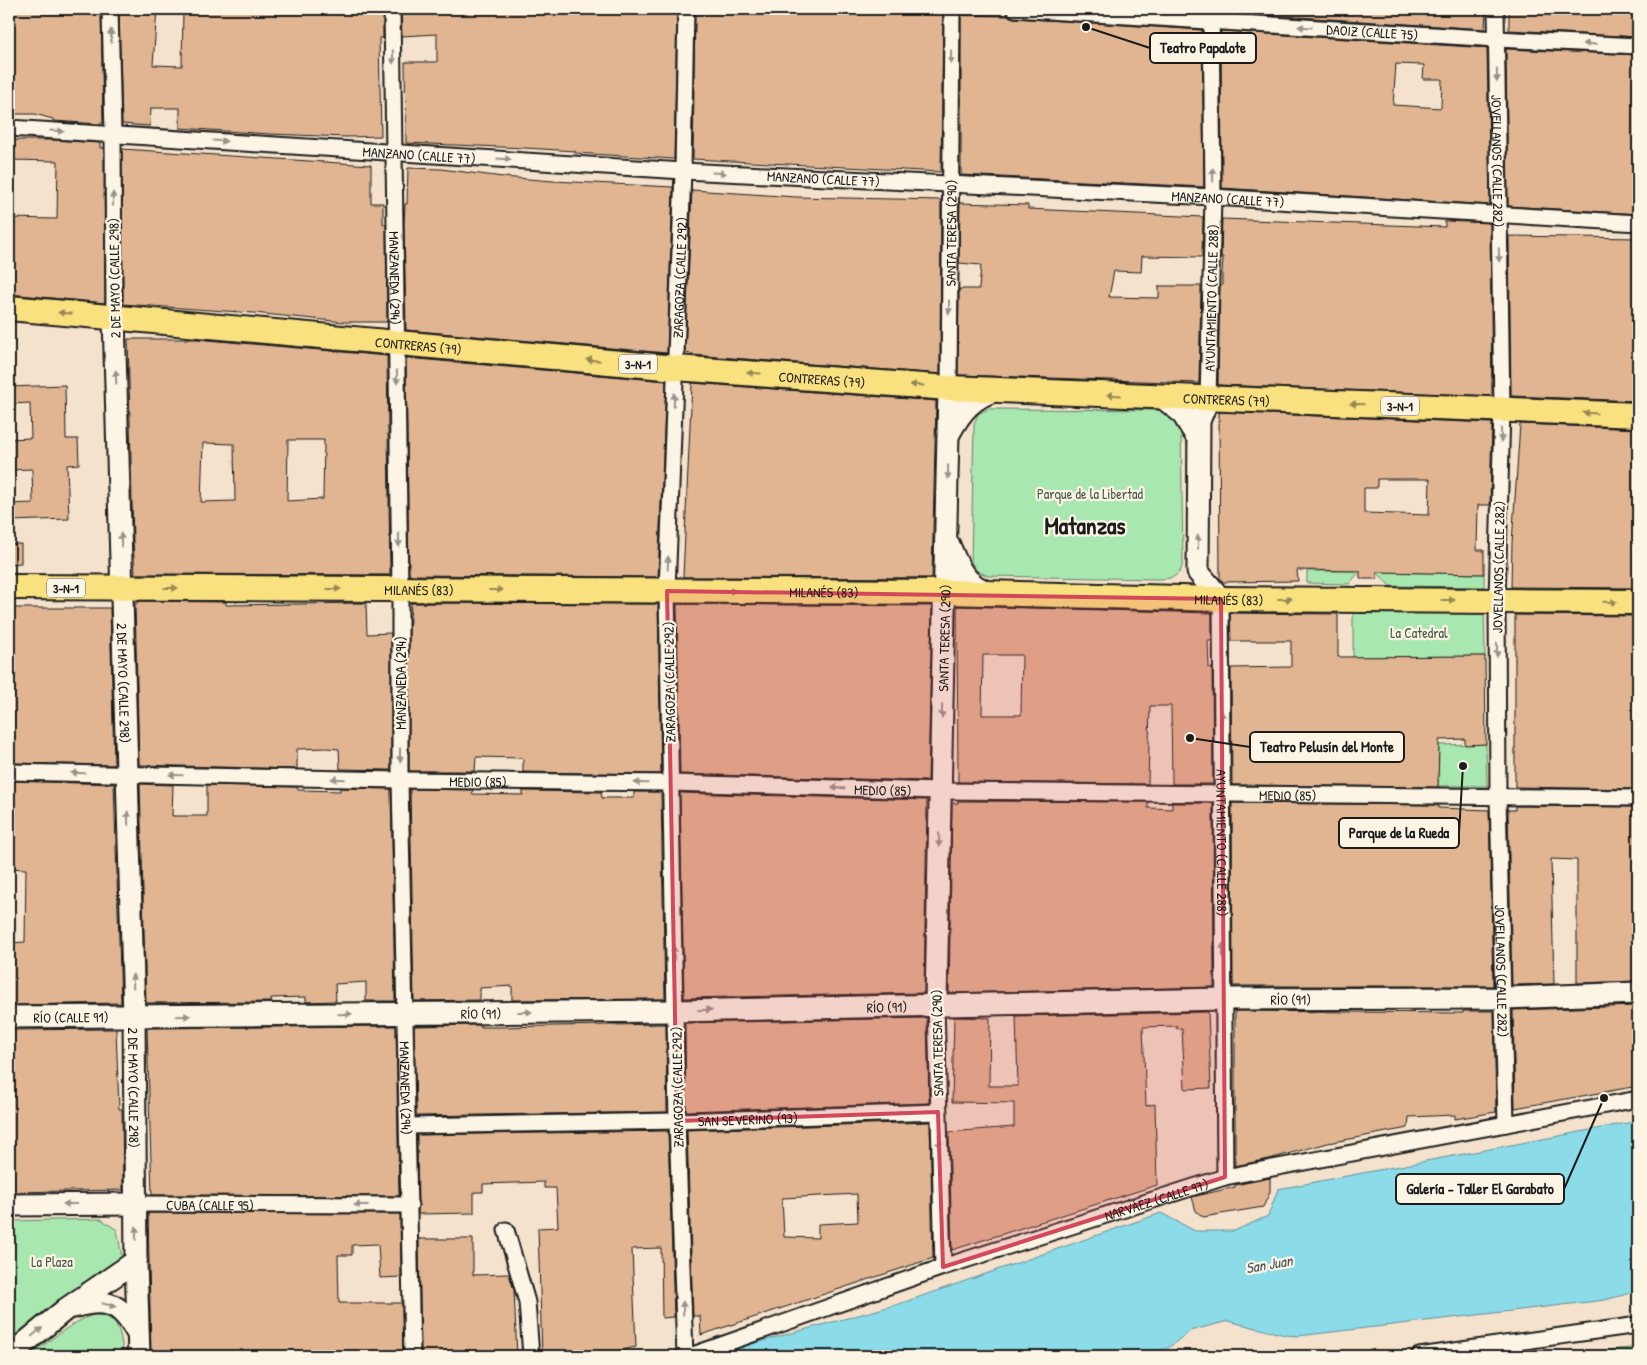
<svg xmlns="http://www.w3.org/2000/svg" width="1647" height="1365" font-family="'Patrick Hand',sans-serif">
<rect width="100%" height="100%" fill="#f4e2cc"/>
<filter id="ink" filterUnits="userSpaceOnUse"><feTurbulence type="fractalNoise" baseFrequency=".02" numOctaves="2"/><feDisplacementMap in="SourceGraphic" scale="10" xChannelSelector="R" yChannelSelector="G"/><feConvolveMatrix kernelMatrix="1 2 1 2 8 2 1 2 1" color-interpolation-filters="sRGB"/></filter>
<g filter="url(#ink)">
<path fill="#a8e7af" stroke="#628266" d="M988,409L1164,410L1181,423L1183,563C1180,578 1170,579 1156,579L988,576L977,571L971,562L974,424L978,414Z
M1307,571H1360L1349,584L1307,583Z
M1377,572L1484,574V587L1390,586Z
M1484,608L1485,656L1353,657V609Z
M1486,744L1487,786H1438L1439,745Z
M101,1219L117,1230L122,1257L9,1347V1221Z
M93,1315C119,1314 122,1336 123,1356H30C49,1341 70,1323 93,1315Z
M1638,1347V1356H1574V1354Z"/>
<path fill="#8cdbe9" stroke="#5f8f97" d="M1638,1121V1291L1605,1300L1298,1336L1285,1335L1228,1321L1190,1331L1168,1348L1130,1356H707L899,1304L1161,1213L1195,1231H1234L1268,1216L1278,1189Z"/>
<path fill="#e1b592" stroke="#1c1c1c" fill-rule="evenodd" d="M9,9H101L103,123H100V124L53,121V119L35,114H9Z
M119,9H157L153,65L182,66L183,9H383V38H379L381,136L346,137L270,134L180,128V108H151L150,126L122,124Z
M401,9H677L674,159L575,153V151L525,148L406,143L405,62H437V34L402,36Z
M695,9L943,10L941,172L693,159Z
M1220,9H1486L1485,29L1220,12Z
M1509,9H1638V37L1509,30Z
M961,15L1009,16L1014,18L1202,30L1204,187L961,175Z
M1221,31L1487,48L1490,205L1222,188ZM1396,64L1424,65L1423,79H1442L1441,108L1393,105Z
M1506,49L1638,55V214L1508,206Z
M9,140H54L100,143V148H104L105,303L9,294V218L57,219L58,161L9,160Z
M122,149L371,165V203H383V224H386L387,322H344L254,313L123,304Z
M408,168L441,169L503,177L553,181L673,187L667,353L406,330L404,224L405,204H407Z
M692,190L796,197L941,200L940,374L693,355V354L685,353Z
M960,203L1028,205V209L1203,217L1202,257L1142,256L1141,272L1114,271L1109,297L1159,298V286H1201L1199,383L958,375L959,289H979L981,265L959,263Z
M1222,219L1445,227V221L1490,223L1492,396L1219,385L1218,383L1220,286H1222V273L1223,257H1221Z
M1509,236L1638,238V401L1511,396Z
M128,339H196L387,356L390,575L135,574L133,541ZM288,440H324L323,499L287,501ZM203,443L234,444L235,501L201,502Z
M406,358L666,381L658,577L409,575Z
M692,383L936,401L932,578L683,577Z
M65,385L66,439H78L79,464L67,465L69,519L9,521V504L33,503L32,469L9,470V439L31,438L30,403L9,404V387Z
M1219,412L1492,423L1490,505H1478L1477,550H1484V574L1377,572V579H1360V571L1297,570L1298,581L1223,582L1220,578ZM1377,479H1430L1429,515L1364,513V488H1377Z
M1520,424L1638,429V588L1511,587L1512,543Z
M9,544H21V563L9,564Z
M138,601L226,602V605L366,603L367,634L391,633V770L340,769L339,749L326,748L297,749V769L139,765L135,603H138Z
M411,603L658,604L661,774L523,772V758L476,757L475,771H409V632Z
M677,604L932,606L928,781L680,774Z
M957,606L1212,613V641H1208L1209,668H1212L1213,784H1172L1171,706H1150L1148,784L958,782ZM983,655H1022L1021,715H982Z
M9,608H110L114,765L9,763Z
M1230,613L1338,614V657L1485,656L1486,744L1465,745V739L1439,740L1438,787L1232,785L1231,668L1291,667V641H1231Z
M1515,615L1638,616V789L1515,787Z
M9,781L114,784L121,1003L9,1005V943L25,942L26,869L9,868Z
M140,784L173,785L172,816H207V785L297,787L298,790L340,791V788L391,789L395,1001H366V982L335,984L336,1001L306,1002V997L271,998L272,1002L146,1003Z
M410,789L473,790L472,794L523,795V791L601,792L602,798H634V792H661L665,999L512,1000V986L480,988V1000L414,1001Z
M680,793L927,800L924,993L684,998Z
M958,801L1148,802V808L1172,809V803H1213L1214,987L949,993L952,803H958Z
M1232,803L1438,805V808L1489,810L1493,986H1233Z
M1515,806L1638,807V981L1577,983V860L1551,859L1554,984L1512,985L1508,810H1515Z
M1638,1006V1086L1515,1108L1513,1010Z
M1235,1011L1463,1013V1011H1494L1496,1112L1455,1119V1115L1409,1117L1408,1128L1328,1143L1269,1159L1235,1166Z
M1208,1012L1211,1088L1185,1089L1182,1028L1177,1029V1026L1143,1027L1146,1106L1155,1104L1157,1185L952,1250L949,1132L1014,1127V1103L952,1102L954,1017L990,1018L989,1086H1018L1016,1016Z
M927,1018L929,1103L686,1111L685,1023Z
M666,1024L667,1112L416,1116L414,1026L480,1025V1027H497Z
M396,1026L399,1196L152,1195L147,1028Z
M9,1030L116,1029L119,1109H122L123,1190L9,1192Z
M930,1122L933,1258L701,1335L700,1316H693L687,1130ZM857,1194L858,1222L818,1224V1238L784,1237L782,1198Z
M668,1131L674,1317L662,1318L661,1248L632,1249L636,1347L595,1356H542L538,1228L558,1227L556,1188H544V1182L483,1184V1192H474V1213L418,1214L417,1135Z
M1270,1178V1192L1263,1207L1203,1217L1196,1211L1192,1197L1235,1187V1185Z
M148,1213L400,1214L401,1277L380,1278L378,1244L352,1245V1255H338L339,1303H402L403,1356H151Z
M419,1239H473V1275L509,1274L514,1290L517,1356H421Z"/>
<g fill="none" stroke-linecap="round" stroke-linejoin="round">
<g stroke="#1c1c1c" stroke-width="19">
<g id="street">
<path d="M110,9L113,134L114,317"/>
<path id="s1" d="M392,9L400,590V780L412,1356"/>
<path id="s2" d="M1015,9L1497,39L1638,46"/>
<path id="s3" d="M1496,9L1502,409L1497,600L1498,797L1506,1124"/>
<path id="s4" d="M9,128L683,171L1213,197L1638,223"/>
<path id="s5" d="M949,388L952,9"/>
<path id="s6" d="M1208,399L1213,197L1211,9"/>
<path id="s7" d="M1221,599L1225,1177"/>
<path id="s8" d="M9,772L400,780L671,783L939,791L1638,798"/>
<path d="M936,1004L943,1267"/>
<path id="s9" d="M408,1126L677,1121L938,1112"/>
<path id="s10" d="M136,1204L410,1205"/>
<path d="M506,1230L527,1302L531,1356"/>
<path id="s11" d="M685,1356L677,1121L667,591L683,171L686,9"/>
<path id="s12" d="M690,1356L943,1267L1225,1177L1638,1099"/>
<path d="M1419,1356L1638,1325"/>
</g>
</g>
<g stroke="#1c1c1c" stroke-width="25">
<g id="secondary">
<path id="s13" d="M114,317L134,1016L136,1261L139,1356"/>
<path d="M1162,397L1182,413L1198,439"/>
<path d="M1208,399L1199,421L1198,572L1221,599"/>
<path d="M949,434C960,413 973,396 997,390"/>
<path d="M949,545C959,570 966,586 993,594"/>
<path id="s14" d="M936,1004C939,799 945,593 949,388"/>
<path id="s15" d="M9,1017L675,1011L1224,999L1504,998L1638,993"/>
<path d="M9,1205L136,1204"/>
<path d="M74,1307C108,1297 121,1304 138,1334"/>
<path d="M9,1356L66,1309L136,1261"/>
</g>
</g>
<g stroke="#1c1c1c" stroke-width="28">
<g id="primary">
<path id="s16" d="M9,308L676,368L949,388L1638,415"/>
<path id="s17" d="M9,587L946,592L1221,599L1638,602"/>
</g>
</g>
<use href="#street" stroke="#fcf5e5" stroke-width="15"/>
<use href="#secondary" stroke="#fcf5e5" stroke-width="21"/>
<use href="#primary" stroke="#fae180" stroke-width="24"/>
</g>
<defs><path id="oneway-solid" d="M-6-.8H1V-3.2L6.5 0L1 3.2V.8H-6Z" transform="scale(1.25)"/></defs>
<g fill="#97938b">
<use href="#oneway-solid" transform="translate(1305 27) rotate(-176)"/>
<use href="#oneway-solid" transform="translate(111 36) rotate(-91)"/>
<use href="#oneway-solid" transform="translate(1590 44) rotate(-177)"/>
<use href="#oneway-solid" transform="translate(393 57) rotate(89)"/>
<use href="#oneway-solid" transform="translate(951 57) rotate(91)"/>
<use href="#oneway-solid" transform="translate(1497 75) rotate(89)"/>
<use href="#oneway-solid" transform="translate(57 131) rotate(3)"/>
<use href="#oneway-solid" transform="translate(220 141) rotate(4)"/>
<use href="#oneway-solid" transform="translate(504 159) rotate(4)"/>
<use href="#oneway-solid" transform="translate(719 173) rotate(3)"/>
<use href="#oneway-solid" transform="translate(1213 175) rotate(-91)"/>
<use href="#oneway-solid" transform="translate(113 199) rotate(-90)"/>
<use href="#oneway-solid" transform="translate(1499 255) rotate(89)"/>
<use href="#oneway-solid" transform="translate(949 307) rotate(90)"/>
<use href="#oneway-solid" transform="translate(116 377) rotate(-92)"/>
<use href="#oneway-solid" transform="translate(397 377) rotate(89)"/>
<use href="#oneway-solid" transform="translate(674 400) rotate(-88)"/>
<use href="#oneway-solid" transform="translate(1501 435) rotate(91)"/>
<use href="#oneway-solid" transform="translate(948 472) rotate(91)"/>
<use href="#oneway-solid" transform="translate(121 540) rotate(-92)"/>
<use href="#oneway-solid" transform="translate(399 540) rotate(89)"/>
<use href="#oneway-solid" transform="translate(1198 542) rotate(-90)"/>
<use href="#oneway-solid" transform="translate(668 563) rotate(-88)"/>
<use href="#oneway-solid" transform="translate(1497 650) rotate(90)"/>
<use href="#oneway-solid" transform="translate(942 711) rotate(92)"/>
<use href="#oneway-solid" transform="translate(1222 718) rotate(-90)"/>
<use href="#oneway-solid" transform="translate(400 755) rotate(90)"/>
<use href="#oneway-solid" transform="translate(78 773) rotate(-179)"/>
<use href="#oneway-solid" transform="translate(176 775) rotate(-179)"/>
<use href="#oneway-solid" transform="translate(338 779) rotate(-179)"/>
<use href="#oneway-solid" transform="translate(641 783) rotate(-179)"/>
<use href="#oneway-solid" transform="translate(838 788) rotate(-178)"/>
<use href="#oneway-solid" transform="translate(128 818) rotate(-92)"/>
<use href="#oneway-solid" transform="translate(939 840) rotate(91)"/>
<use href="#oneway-solid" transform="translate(1223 950) rotate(-90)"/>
<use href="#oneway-solid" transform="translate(674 953) rotate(-91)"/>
<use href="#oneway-solid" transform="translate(133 981) rotate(-92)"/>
<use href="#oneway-solid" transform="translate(705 1010) rotate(-1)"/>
<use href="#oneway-solid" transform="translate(525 1012)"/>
<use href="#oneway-solid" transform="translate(345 1014) rotate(-1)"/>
<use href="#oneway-solid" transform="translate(183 1016) rotate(-1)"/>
<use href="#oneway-solid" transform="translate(939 1141) rotate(88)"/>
<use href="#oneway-solid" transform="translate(70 1204) rotate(-180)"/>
<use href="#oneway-solid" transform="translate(361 1205) rotate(-180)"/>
<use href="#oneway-solid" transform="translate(136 1233) rotate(-89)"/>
<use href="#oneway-solid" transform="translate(109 1305) rotate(14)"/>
<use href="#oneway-solid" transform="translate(683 1308) rotate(-92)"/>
<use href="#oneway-solid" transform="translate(37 1332) rotate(-39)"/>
</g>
<g fill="#968853">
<use href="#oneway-solid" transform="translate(65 313) rotate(-175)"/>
<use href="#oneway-solid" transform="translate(593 360) rotate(-175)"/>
<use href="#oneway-solid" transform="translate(754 373) rotate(-176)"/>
<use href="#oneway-solid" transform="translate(917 385) rotate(-176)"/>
<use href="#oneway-solid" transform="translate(1114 395) rotate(-177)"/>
<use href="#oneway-solid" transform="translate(1357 404) rotate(-178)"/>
<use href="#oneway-solid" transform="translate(1590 413) rotate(-177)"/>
<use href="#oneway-solid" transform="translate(171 588)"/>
<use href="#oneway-solid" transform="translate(334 589)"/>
<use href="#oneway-solid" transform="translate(496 590)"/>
<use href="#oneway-solid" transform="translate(729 591)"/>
<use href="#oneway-solid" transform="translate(1285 599)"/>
<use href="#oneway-solid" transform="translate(1448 600)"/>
<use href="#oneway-solid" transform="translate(1610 602) rotate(1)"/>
</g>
</g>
<path fill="#d1495b" fill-opacity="0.2" stroke="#d1495b" stroke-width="4" stroke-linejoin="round" d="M667,591L1221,599L1225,1177L943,1267L938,1112L677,1121Z"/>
<g text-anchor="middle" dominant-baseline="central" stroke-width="4.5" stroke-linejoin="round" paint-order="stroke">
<g fill="#fcf5e5" stroke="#5f5d58" stroke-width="1">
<rect x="619" y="354.5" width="38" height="19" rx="4"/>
<rect x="1381" y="396.5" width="38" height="19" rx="4"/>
<rect x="47" y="578.5" width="38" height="19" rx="4"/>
</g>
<g font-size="12" font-weight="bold" fill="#1c1c1c">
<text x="638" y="364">3-N-1</text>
<text x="1400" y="406">3-N-1</text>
<text x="66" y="588">3-N-1</text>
</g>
<g font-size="14" fill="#1c1c1c" stroke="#fcf5e5">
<text stroke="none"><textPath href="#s2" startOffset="358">DAOIZ (CALLE 75)</textPath></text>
<text stroke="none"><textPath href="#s4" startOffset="411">MANZANO (CALLE 77)</textPath></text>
<text stroke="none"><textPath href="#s3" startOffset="152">JOVELLANOS (CALLE 282)</textPath></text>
<text stroke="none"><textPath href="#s4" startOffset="816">MANZANO (CALLE 77)</textPath></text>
<text stroke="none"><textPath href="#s4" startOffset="1221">MANZANO (CALLE 77)</textPath></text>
<text stroke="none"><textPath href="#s5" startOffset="155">SANTA TERESA (290)</textPath></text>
<text transform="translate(114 278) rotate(-91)">2 DE MAYO (CALLE 298)</text>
<text stroke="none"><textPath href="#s1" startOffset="269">MANZANEDA (294)</textPath></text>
<text stroke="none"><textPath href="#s11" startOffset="1079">ZARAGOZA (CALLE 292)</textPath></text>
<text stroke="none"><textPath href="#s6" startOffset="101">AYUNTAMIENTO (CALLE 288)</textPath></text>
<text stroke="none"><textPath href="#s16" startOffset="411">CONTRERAS (79)</textPath></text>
<text stroke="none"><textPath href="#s16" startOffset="816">CONTRERAS (79)</textPath></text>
<text stroke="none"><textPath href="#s16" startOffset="1221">CONTRERAS (79)</textPath></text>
<text transform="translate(1498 567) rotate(-89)">JOVELLANOS (CALLE 282)</text>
<text stroke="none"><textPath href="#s17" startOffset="410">MILANÉS (83)</textPath></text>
<text stroke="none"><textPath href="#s17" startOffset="815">MILANÉS (83)</textPath></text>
<text stroke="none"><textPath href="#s17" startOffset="1220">MILANÉS (83)</textPath></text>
<text stroke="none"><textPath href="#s14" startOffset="366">SANTA TERESA (290)</textPath></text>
<text transform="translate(669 682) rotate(-91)">ZARAGOZA (CALLE 292)</text>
<text stroke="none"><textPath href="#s13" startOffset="366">2 DE MAYO (CALLE 298)</textPath></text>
<text transform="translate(400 683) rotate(-90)">MANZANEDA (294)</text>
<text stroke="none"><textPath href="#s8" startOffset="469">MEDIO (85)</textPath></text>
<text stroke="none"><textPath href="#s8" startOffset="874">MEDIO (85)</textPath></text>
<text stroke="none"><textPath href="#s8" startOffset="1279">MEDIO (85)</textPath></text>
<text stroke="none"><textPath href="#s7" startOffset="244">AYUNTAMIENTO (CALLE 288)</textPath></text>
<text stroke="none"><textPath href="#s3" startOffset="962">JOVELLANOS (CALLE 282)</textPath></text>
<text stroke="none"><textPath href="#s15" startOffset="1282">RÍO (91)</textPath></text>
<text stroke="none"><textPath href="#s15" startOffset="878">RÍO (91)</textPath></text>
<text stroke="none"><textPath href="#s15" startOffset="472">RÍO (91)</textPath></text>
<text stroke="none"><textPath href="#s15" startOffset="62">RÍO (CALLE 91)</textPath></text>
<text transform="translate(937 1043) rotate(-91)">SANTA TERESA (290)</text>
<text stroke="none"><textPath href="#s13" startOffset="771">2 DE MAYO (CALLE 298)</textPath></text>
<text stroke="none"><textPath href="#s1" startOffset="1079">MANZANEDA (294)</textPath></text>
<text transform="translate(677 1087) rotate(-91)">ZARAGOZA (CALLE 292)</text>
<text stroke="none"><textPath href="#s9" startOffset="340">SAN SEVERINO (93)</textPath></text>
<text stroke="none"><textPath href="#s12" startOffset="492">NARVÁEZ (CALLE 97)</textPath></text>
<text stroke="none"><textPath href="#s10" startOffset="74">CUBA (CALLE 95)</textPath></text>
</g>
<g font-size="14" fill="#465948" stroke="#fcf5e5">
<text x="1090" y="493">Parque de la Libertad</text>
<text x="1419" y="632">La Catedral</text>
<text x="52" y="1261">La Plaza</text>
</g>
<g font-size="15" font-style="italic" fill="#3e555a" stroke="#fcf5e5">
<text transform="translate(1269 1264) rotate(-10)">San Juan</text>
</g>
<g font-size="24" font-weight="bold" fill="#1c1c1c" stroke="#fcf5e5">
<text x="1085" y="525">Matanzas</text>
</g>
</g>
<path fill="none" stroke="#1c1c1c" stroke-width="2" d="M1086 27L1150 48M1190 738L1250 747M1463 766L1459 833M1604 1098L1564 1189"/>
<g fill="#1c1c1c" stroke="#fcf5e5" stroke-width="2">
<circle cx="1086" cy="27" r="5"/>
<circle cx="1190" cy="738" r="5"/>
<circle cx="1463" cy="766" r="5"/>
<circle cx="1604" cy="1098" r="5"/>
</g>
<g fill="#fcf5e5" stroke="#1c1c1c" stroke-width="2">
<rect x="1150" y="33" width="106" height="30" rx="5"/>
<rect x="1250" y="732" width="154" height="30" rx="5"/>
<rect x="1339" y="818" width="120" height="30" rx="5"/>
<rect x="1396" y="1174" width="168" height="30" rx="5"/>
</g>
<g font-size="15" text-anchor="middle" font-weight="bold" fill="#1c1c1c">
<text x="1203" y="53">Teatro Papalote</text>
<text x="1327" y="752">Teatro Pelusín del Monte</text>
<text x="1399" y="838">Parque de la Rueda</text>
<text x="1480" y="1194">Galería - Taller El Garabato</text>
</g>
<rect width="1647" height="1365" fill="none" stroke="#fcf5e5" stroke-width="30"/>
<rect x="15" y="15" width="1617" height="1335" fill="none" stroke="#1c1c1c" stroke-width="2" filter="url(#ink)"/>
</svg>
